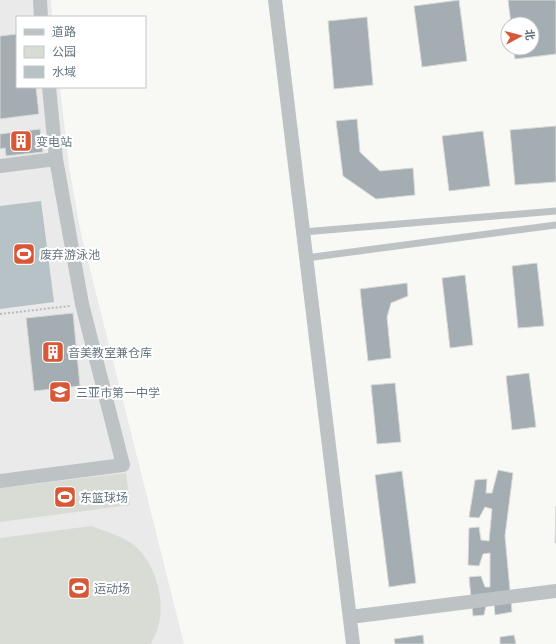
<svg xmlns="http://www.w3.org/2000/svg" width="556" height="644" font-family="Lato,'Noto Sans SC',sans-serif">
<rect width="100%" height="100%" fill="#f8f8f5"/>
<path fill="#e9eae9" d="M0,0H51L52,17H17V87H60L69,167L81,234L184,644H0Z"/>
<path fill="#d8dcd5" d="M126,473L130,505L0,522V488Z
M91,526C105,531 119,535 131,543C155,560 166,599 158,627C157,633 153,638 151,644H0V538Z"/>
<path fill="#b6c2c5" d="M41,201L54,302L0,309V206Z"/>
<path fill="#a4adb2" stroke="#dadad8" d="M459,0L467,61L422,67L414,6Z
M508,0H556V54L515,59L513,48H532V24H511Z
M367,17L373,85L334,89L328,21Z
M17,34V87H36L39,114L0,119V36Z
M357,119L360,152L380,171L413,168L415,195L376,199L343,176L336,121Z
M556,126V182L515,185L510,130Z
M40,129L43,152L6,156L5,148L0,149V134Z
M483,131L490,186L449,191L442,136Z
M537,263L544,326L518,328L512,266Z
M465,275L473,345L450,348L442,278Z
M407,283L408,296L391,303L387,317L391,358L368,361L360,289Z
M73,313L80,386L34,391L26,318Z
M529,373L536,427L512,430L506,376Z
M395,383L401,442L377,444L371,385Z
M498,470L513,473L505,536L512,612L495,615L494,603L486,606L484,615L473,616L469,577L481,576L485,587H490V553L483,554L479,566L468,565L469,528L479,527L481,540L489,541L492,509L485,507L479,518L469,517L475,480L487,479L486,493H492Z
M402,471L416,583L389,587L375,475Z
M556,506V543H555Z
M423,635L424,644H395L394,639Z
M514,635L516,644H500V637Z"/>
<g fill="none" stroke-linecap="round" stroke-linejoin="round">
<path stroke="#b8bbbe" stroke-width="2" stroke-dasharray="2 2" stroke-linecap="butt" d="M0,314L70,306"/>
<path stroke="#bdc2c5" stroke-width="7" d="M303,232L556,211
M306,258L556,225"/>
<path stroke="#bdc2c5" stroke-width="14" d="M40,0L41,17
M275,0L353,644
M0,166L56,159
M0,481L123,465L82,304L56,159L49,87
M350,617L556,591"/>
</g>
<defs>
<g id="building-square" transform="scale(1.15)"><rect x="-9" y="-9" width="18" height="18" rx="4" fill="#d75737" stroke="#fff"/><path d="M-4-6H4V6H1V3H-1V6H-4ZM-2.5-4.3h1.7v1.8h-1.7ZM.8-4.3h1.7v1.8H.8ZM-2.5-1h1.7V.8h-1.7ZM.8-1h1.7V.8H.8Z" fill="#fff"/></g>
<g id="stadium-square" transform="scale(1.15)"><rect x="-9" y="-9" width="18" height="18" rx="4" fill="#d75737" stroke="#fff"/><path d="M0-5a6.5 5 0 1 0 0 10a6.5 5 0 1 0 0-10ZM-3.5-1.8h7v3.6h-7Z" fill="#fff"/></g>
<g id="school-square" transform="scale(1.15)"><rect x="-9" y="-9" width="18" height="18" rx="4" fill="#d75737" stroke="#fff"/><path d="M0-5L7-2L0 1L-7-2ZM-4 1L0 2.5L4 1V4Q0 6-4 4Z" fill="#fff"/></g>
</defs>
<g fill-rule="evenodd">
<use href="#building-square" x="21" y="141"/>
<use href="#stadium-square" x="24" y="254"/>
<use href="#building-square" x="53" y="352"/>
<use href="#school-square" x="60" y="392"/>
<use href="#stadium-square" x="65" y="497"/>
<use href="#stadium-square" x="79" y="588"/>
</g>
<g text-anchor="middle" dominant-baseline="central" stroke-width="4" stroke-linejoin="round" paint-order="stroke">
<g font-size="12" fill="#65747e" stroke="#fff" text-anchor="start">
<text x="36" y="141">变电站</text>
<text x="40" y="254">废弃游泳池</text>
<text x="68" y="352">音美教室兼仓库</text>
<text x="76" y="392">三亚市第一中学</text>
<text x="80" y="497">东篮球场</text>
<text x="94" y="588">运动场</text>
</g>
</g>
<rect x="16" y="16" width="130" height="72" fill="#ffffff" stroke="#c1c7cb"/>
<rect x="24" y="29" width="20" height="6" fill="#bdc2c5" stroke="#c1c7cb"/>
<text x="52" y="36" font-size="12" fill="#65747e">道路</text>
<rect x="24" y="46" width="20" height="12" fill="#d8dcd5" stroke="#c1c7cb"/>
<text x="52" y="56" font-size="12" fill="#65747e">公园</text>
<rect x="24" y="66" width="20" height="12" fill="#b6c2c5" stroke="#c1c7cb"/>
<text x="52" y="76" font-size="12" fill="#65747e">水域</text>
<g transform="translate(520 36) rotate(83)"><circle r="19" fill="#ffffff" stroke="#c1c7cb"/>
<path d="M0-3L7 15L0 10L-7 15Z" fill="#d75737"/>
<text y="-6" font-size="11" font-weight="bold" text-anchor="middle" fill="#65747e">北</text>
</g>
</svg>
